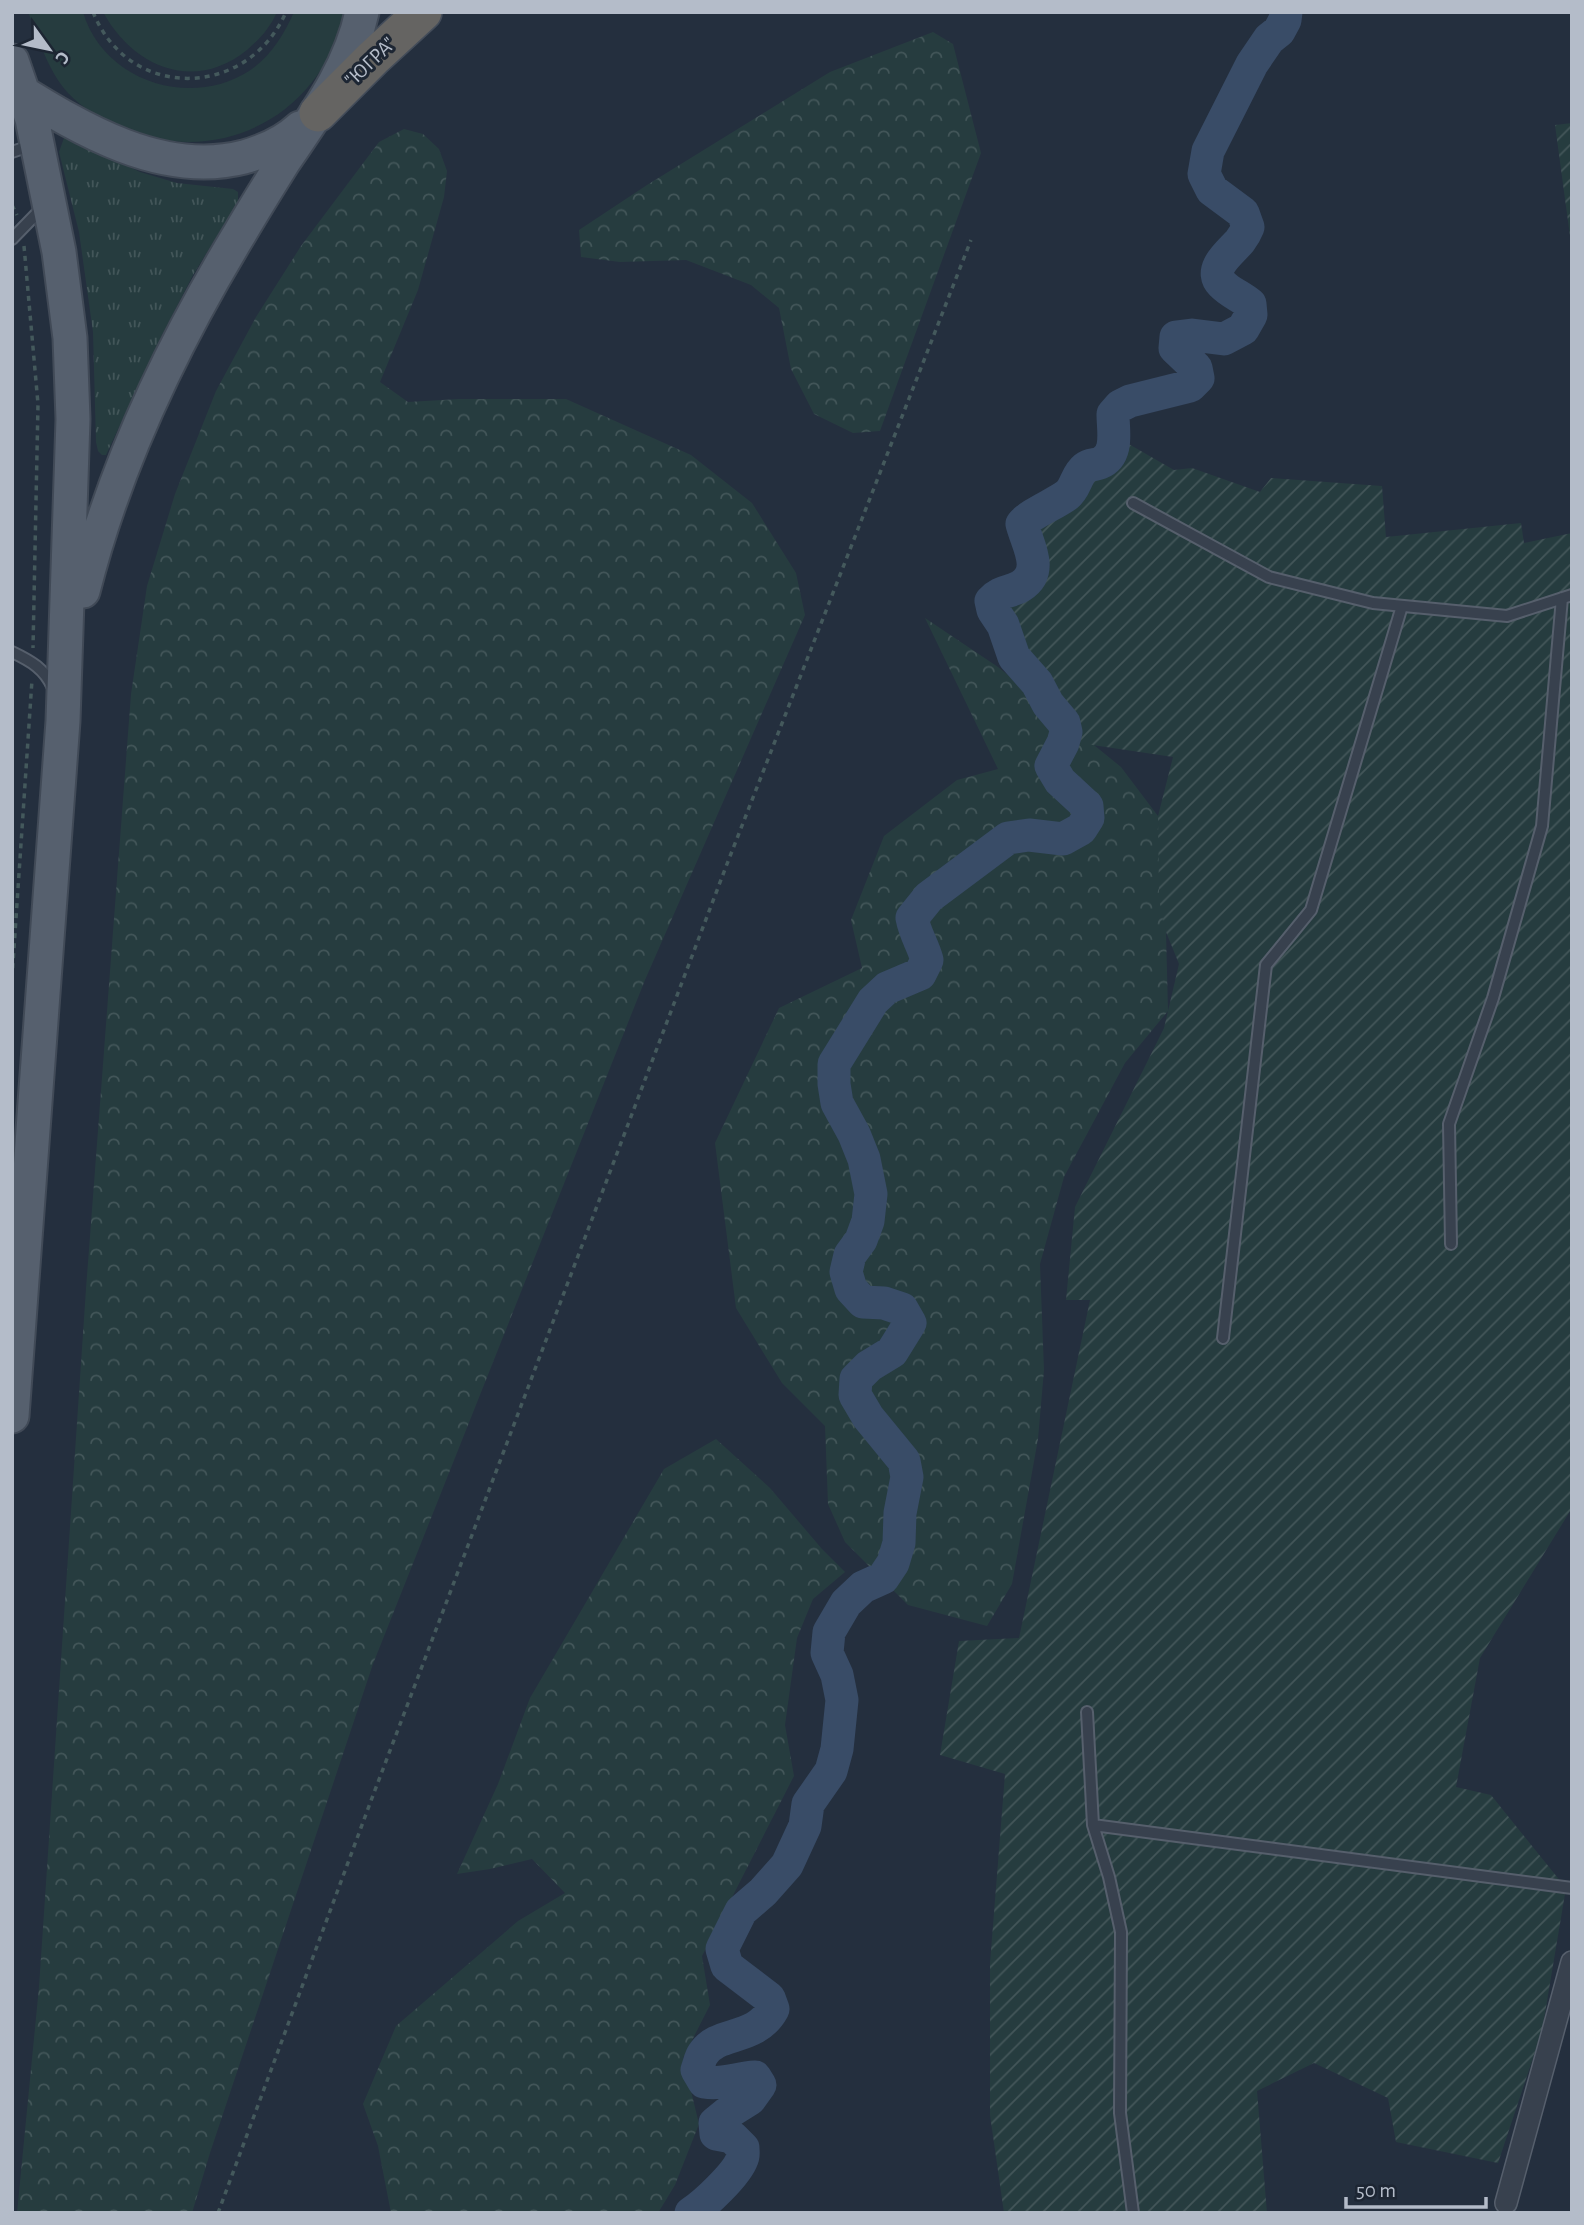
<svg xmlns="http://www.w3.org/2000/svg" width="1584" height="2225" font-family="'Alegreya Sans',sans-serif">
<defs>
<pattern id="forest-crowns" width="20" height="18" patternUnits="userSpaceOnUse" patternTransform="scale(1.75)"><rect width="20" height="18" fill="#263c3f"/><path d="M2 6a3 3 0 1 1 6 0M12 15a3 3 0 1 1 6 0" fill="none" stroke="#435659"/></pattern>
<pattern id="park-tufts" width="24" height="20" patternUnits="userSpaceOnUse" patternTransform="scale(1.75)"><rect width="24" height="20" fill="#263c3f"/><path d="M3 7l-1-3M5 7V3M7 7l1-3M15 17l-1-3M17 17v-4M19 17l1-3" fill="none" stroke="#435659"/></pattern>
<pattern id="garden-furrows" width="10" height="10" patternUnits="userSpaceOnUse" patternTransform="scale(1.75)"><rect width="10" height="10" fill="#263c3f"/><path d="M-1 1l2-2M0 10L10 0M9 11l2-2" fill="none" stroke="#435659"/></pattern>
</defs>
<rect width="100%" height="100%" fill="#242f3e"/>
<path fill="#263c3f" d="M28,12H83C103,81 190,109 249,71C271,56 283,36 294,12H344C323,116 218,169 122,128C102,119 83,109 68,93C48,71 39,40 28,12Z
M103,12H277C270,28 260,39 247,50C194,93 133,67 103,12Z"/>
<path fill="url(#forest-crowns)" d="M933,32L953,44L981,153L880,431L853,433L814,414L791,369L779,308L751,285L686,260L620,262L581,257L579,230L647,185L830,72Z
M404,129L423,134L439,149L447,171L444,197L418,290L380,382L408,402L459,399H566L691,455L752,503L796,573L805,615L645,980L373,1664L210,2153L192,2213H17L39,1987L86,1289L131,694L147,586L175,494L216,391L256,317L301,246L379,142Z
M925,618L998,667L1121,767L1158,816L1166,932L1168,1011L1125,1063L1064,1177L1040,1264L1044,1370L1038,1439L1012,1584L987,1626L908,1605L845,1542L828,1504L825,1426L782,1383L736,1308L715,1143L779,1008L862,968L851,920L884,836L957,780L998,769Z
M716,1439L770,1488L822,1549L845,1572L813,1599L797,1638L785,1725L794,1776L702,1956L710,2005L683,2058L699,2124L675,2185L658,2213H391L378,2146L363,2104L396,2026L518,1921L565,1893L532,1859L490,1869L457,1874L498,1784L530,1698L664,1469Z"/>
<path fill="url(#park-tufts)" d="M64,138H70L140,172L177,183L233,189L238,192V202L193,275L161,337L106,455H102L98,451L96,442L93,332L79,232L59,152Z"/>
<path fill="url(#garden-furrows)" d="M1572,123V251L1555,125Z
M1127,443L1174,470L1192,468L1260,492L1271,478L1382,486L1386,537L1521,523L1524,543L1572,533V1508L1480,1658L1456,1787L1491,1795L1566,1888L1542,2031L1498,2163L1396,2142L1388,2098L1314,2063L1257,2091L1267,2213H1004L990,2115V1963L1005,1774L940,1755L959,1641L1019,1638L1090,1300H1066L1075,1207L1164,1028L1179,964L1166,932L1159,899L1158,816L1173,757L1079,743L1063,704L1002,608L1035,582L1042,567L1036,528L1071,508L1091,478H1102Z"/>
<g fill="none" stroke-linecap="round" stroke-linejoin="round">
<path stroke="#394c67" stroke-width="33" d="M691,2213C704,2205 737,2174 742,2159C744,2156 743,2152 743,2148L732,2137L716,2134L715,2123L726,2114L750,2099L760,2085L755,2077C737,2078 722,2085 704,2082L697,2070C699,2065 700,2058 703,2054C718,2030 755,2042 773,2009L769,1998L727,1966L722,1949L741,1911L763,1892L787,1865L805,1826L808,1804L831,1771L837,1749L842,1700L837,1675L827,1653L829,1632L846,1603L863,1587L883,1578L893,1563L899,1543L900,1513L907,1477L904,1461L868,1417L855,1395L856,1379L869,1366L892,1352L910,1323L902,1309L884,1303L863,1302L851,1289L846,1272L850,1255L861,1240L868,1221L871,1194L864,1159L854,1134L837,1103L834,1084V1064L873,1001L887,988L920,974L927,960C923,945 915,934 912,918L929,897L1008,838L1029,835L1063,839L1081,829L1088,818L1087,806L1060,781L1051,766L1063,743L1066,732L1064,723L1048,704L1037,683L1014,657L1003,625L993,610L991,601C1001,590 1010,593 1021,586C1045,571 1027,544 1022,524C1030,514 1055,504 1067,495C1076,488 1076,475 1085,468C1090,464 1095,465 1100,463C1119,455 1113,431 1113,414L1120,406L1130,401L1190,386L1198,378L1196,368L1175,348L1176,337L1192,335L1224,339L1243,329L1251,315L1250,304C1242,297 1229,292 1222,284C1207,269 1231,252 1240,241C1243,237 1246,232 1248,227L1243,213L1212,190L1204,174L1208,151L1252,64L1269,39L1279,31L1285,20L1286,12"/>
<g stroke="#565f6c" stroke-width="14">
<path id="service" d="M12,152L35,144
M12,239L45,205
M1133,503L1269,577L1373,603L1507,616L1572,595
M12,652C31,661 45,669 53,688
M1451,1244L1449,1124L1493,998L1542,826L1562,598
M1223,1338L1266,965L1311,910L1402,606
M1087,1712L1093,1825L1109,1877L1121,1932L1120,2113L1133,2213
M1093,1825L1572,1888"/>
</g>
<g stroke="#565f6c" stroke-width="24">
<path id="minor" d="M1506,2203L1572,1962"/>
</g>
<g stroke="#414a57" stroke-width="37">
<path id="primary" d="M12,61L32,119L59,252L70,338L73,419L63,721L12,1416
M15,88C81,129 162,178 244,157C265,151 284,143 300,128
M83,591C115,464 172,345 240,233C254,209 269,185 284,161C316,114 350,69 362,12"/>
</g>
<g stroke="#434c59" stroke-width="40">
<path id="trunk" d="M318,113L373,58L423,12"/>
</g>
<path stroke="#44595c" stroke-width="3.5" stroke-dasharray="5 5" stroke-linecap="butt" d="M93,12C129,102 248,99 286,12
M12,205L17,215
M24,246L38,404L33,648
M12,978L32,680
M218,2213L372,1798L727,864L971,240"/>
<use href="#service" stroke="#38414e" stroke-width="10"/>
<use href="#minor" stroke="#38414e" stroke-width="21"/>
<use href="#primary" stroke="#56606e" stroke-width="33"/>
<use href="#trunk" stroke="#656462" stroke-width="37"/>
</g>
<g text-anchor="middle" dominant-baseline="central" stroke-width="6" stroke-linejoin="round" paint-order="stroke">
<g font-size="21" fill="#b4bcc9" stroke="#1d2633">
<text transform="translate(370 62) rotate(-44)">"ЮГРА"</text>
</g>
</g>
<rect width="1584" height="2225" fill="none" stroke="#b4bcc9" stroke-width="28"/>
<g transform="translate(49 49) rotate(123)" stroke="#1d2633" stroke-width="5" paint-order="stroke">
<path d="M0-5L12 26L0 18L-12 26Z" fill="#b4bcc9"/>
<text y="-10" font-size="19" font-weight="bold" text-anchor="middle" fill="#b4bcc9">С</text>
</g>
<path d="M1346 2197v10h140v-10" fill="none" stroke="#b4bcc9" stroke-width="3.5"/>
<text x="1356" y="2197" font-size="21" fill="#b4bcc9" stroke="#1d2633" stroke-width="5" paint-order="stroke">50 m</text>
</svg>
